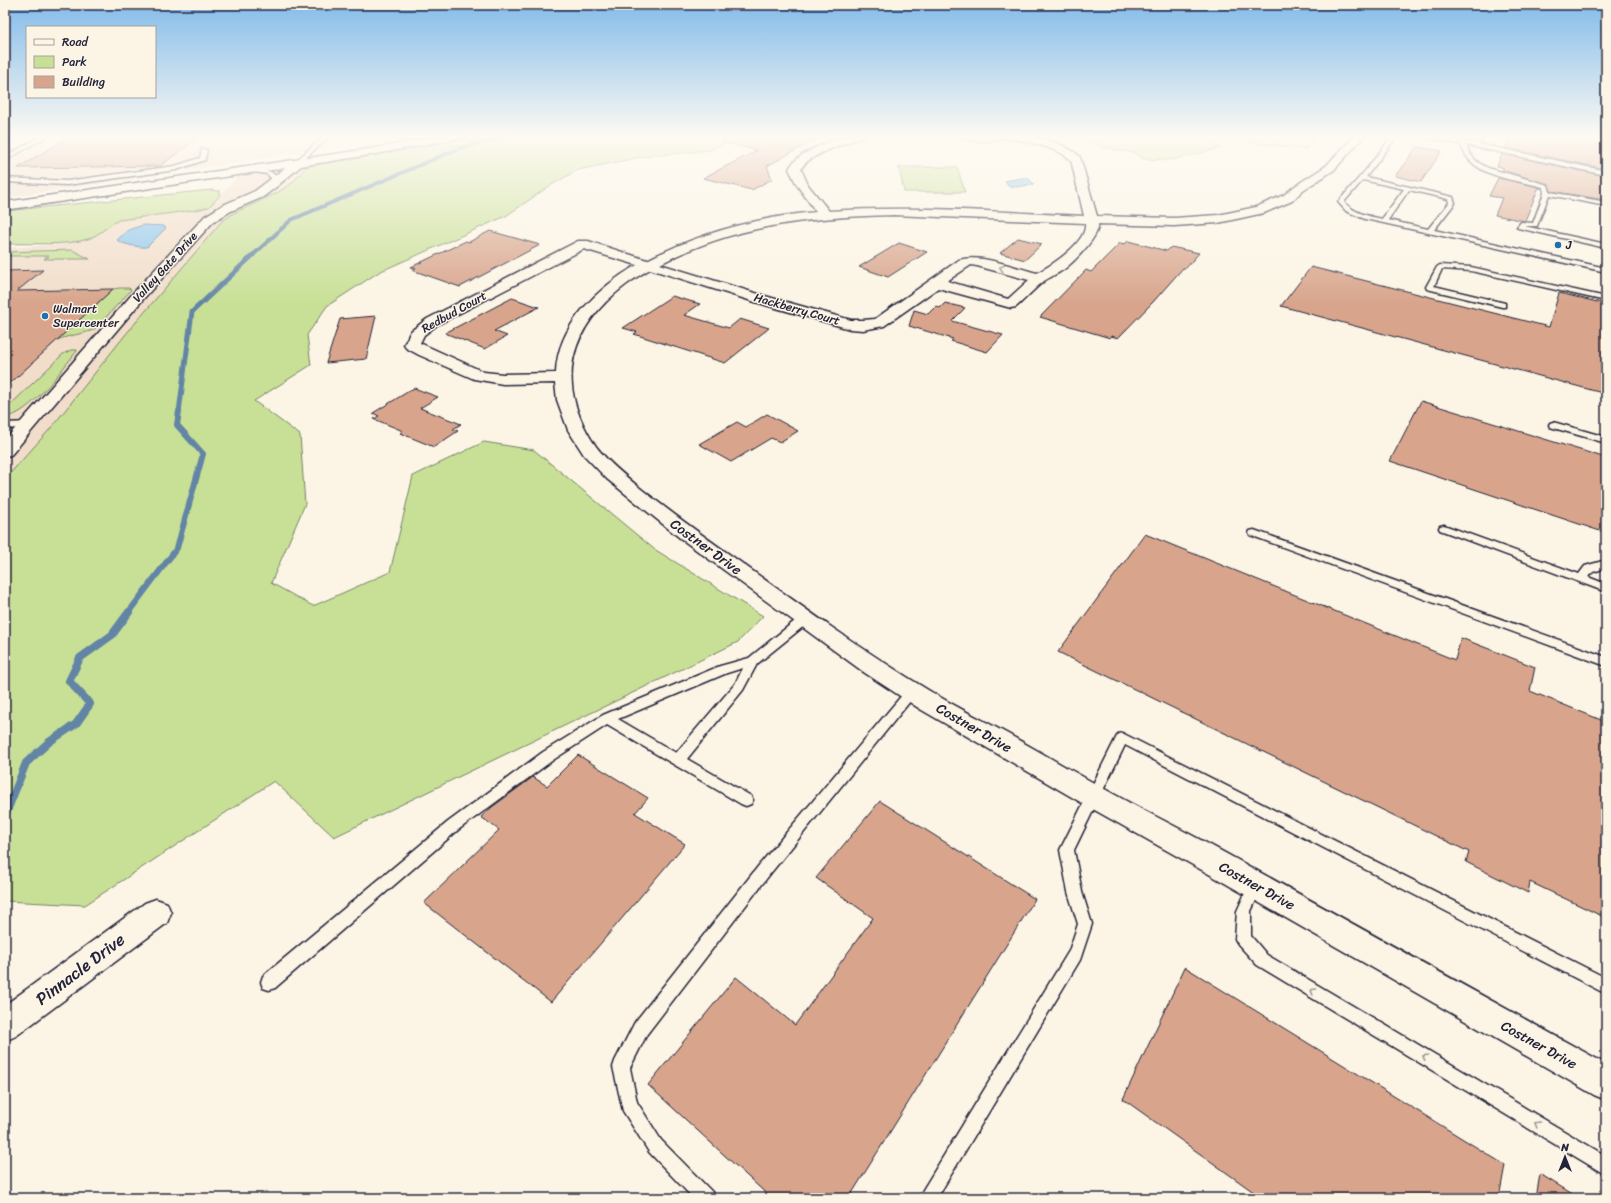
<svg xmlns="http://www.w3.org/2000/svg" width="1611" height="1203" font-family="Sriracha,sans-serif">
<rect width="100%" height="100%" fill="#fcf5e5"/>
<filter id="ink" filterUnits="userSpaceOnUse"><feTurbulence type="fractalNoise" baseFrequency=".025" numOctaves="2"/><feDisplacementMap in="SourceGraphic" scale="8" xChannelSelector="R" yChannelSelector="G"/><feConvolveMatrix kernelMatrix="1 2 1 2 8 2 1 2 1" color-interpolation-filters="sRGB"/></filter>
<g filter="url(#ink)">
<path fill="#f1ddca" d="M5,135H344L335,139L326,149L5,198Z
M316,163L5,527V248L38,246L74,242L89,238L110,224L119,220L196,210L209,207L238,176Z"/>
<path fill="#c8e096" stroke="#758168" d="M477,135H744L710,150L641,157L578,170L548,187L506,216L379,272L327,306L307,335L311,365L254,401L300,435L305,504L271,583L313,606L390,572L413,476L484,442L534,450L654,549L763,616L738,642L334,837L274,781L85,905L5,901V479L51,428L126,334L222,221L234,213L277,193L292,183L309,164L464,139Z
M1075,135H1209L1221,148L1172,160L1143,159L1134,153L1106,148Z
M1228,135H1297L1315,140L1306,149L1262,144Z
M899,167H957L965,192H904Z
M211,190L220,191V195L209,207L196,210L119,220C109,225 99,235 88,239C66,246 29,243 5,244V211Z
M72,250L90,259H44L49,256H5V252Z
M119,288H129L131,290L95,329C85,334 69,335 57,340L113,289Z
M71,350H77V351C61,370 29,416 5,417V410L63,354Z"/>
<path fill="#8dc6ec" stroke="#6284a5" d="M1027,177L1034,184L1017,187L1009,186L1005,181Z
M143,225L163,226L166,228L147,247C141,248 120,244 117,240L128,230Z"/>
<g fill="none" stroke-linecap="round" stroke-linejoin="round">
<path stroke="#6284a5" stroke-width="4" d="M252,256L291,220L460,148L513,135"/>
<path stroke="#6284a5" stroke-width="5" d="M179,412L192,312L253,255"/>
<path stroke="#6284a5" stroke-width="6" d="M128,613L177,548L203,454L177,425L179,411"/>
<path stroke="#6284a5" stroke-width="8" d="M5,816L26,763L49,742L76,724L90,704L69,681L80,658L112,635L129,612"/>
</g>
<path fill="#d8a58c" stroke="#22223b" d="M72,135H202L160,166L18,168Z
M723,135H824L767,166L772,179L752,190L703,178L756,151H754L756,150L722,142Z
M1511,135H1587L1606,138V169L1505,148Z
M1417,147L1442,151L1421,182L1395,176Z
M1502,154L1606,176V200L1551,191L1548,184L1502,170L1504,168L1497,166Z
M1498,178L1542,188L1538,189L1525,221L1495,215L1502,198L1489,196Z
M490,231L540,245L460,287L412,270L416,268L411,267L466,241L469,242Z
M1018,238L1042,244L1025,260L1000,253Z
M1128,241L1167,251L1171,247L1199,253L1186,268H1183L1153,302L1118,338L1111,336L1110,338L1040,317L1086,270L1091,272L1120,243L1125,244Z
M899,243L927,252L888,277L859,267Z
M1311,267L1549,327L1559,293L1606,304V394L1281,306Z
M43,270L17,291L113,289L5,388V271Z
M672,296L700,304L684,315L729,328L740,319L769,328L725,363L634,334L637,332L623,328Z
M512,298L539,307L494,331L507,336L485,349L445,333Z
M945,303L965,308L952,321L1003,335L987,352L951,341L953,339L909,326L914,310L928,314L936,306L940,308Z
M376,316L366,359L326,363L340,319Z
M414,388L438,397L420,408L461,424L453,429L458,431L434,447L400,433L403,431L374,419L379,416L373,413Z
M1421,401L1606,458V533L1390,461Z
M767,414L798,431L780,442L771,438L731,462L699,444L737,422L746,427Z
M1145,534L1455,660L1461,638L1535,667L1530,691L1606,722V918L1530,882L1528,893L1466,862L1469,852L1058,652Z
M578,755L648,798L635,813L685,844L551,1002L424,903L499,830L481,817L492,807L533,777L547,786Z
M880,801L1035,899L849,1198H771L648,1085L736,977L795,1025L873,918L816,878Z
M1185,967L1505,1165L1499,1198H1262L1123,1099Z
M1540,1174L1579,1198H1536Z"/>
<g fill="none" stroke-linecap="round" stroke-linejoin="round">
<g stroke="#22223b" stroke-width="3">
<path id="service" d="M43,135H49L5,161V157Z
M325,135H331L300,163H296V161Z
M1393,135H1398L1366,177L1453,197L1455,203L1434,230L1606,268V272L1365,219L1346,211L1338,202L1365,171ZM1363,180L1404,189L1382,219C1368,216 1354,213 1344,202ZM1409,190L1448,199L1449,203L1428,229L1388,220Z
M1414,135H1425L1475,143L1481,135H1485L1479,144L1606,171V175L1466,145C1470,157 1477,163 1488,168L1548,185L1550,192L1606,202V206L1549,195L1537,226H1524L1606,244V248L1518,228L1517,227L1521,222L1533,223L1544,193L1543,187C1515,179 1470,178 1461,144Z
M202,149L207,150L205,160L176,170L67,185L5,182V178L67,181L175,166L200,158Z
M249,168L271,172L277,177V183L272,184L271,178L267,174L247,171L246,170Z
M1440,265L1471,267L1606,297V301L1471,271L1442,269L1434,286L1505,303V307H1502L1427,289L1426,287L1437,267Z
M29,422L33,425L32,427L5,429V423Z
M1553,422L1606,437V443L1550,427L1549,425L1550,423Z
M1444,525L1579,574L1585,566L1606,560V568L1593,572L1588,577L1606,584V592L1440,530L1439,528L1440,526Z
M1254,530L1606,657V666L1250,535L1249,533L1250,531Z
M805,615L809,616L811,619L809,622L757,664L743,690L687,759L751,796L753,800L751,804L746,806L741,804L607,725L553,760L458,830L275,988L269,990L263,988L261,982L263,976L448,822L543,752L603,715L720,666L749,658L801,616ZM743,668L735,684L676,753L618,719L727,673Z
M912,686L916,688L918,691L916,694L770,874L647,1034L630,1068L637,1102L661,1140L712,1192L715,1198H693L649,1152L623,1111L613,1067L615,1061L635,1022L760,864L908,688Z
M1122,733L1606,978V994L1125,745L1074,850L1082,892L1092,924L1080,960L937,1198H918L1069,951L1078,924L1068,892L1060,850L1118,734Z
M1256,878L1261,880L1263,885L1251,911V936L1267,955L1606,1156V1175L1257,965L1238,944L1235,939L1237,911L1251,880Z"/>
</g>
<g stroke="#22223b" stroke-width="3">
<path id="minor" d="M445,135H465L460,138L376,154L301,166L276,187L263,197L231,211L213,222L145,297L11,455L5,456V440L135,291L205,216L223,205L255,191L285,168L5,210V202L376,148Z
M849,135H864L863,137C848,142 807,155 801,169L808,185L829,211C914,205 999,212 1084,216L1071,160C1058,147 1019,139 1001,138C995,138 990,141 985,141C979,141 963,140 959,135C992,132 1055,132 1080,157L1097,216L1174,218L1218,215L1256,207L1284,195L1295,186L1326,166L1355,135H1365L1334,170L1303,190L1292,201L1264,213L1218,223L1174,226L1098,224C1100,236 1073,263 1063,270C1057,274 1050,277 1044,281C1034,289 1025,299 1016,307L1011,308L938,288L884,326L863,330L850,329L755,302L650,269C588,305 548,360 587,432C600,457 623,474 645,492C674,515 705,537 736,559C798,604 862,650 928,690C954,706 981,719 1008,734C1049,757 1089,781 1130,803C1166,822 1202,840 1236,859C1360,928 1483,996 1606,1064V1100L1594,1095L1549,1069L1216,878L1082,803L920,709L865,673L680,538L607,479L584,455L568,430L557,400L555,383L503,384L474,379L419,355L406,348L404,345L411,331L427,319L578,241H588L647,260C700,233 758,217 816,212L797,185L789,169C798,151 831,141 849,135ZM894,215L1085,223C1088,242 1051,266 1037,273C1015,268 981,253 959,260L875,319L863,320H851L765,296L660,264C733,225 813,217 894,215ZM584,249L637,265C599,287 557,325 556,373L503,374L484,372L420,343L424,335L437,325ZM971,265L977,266L1029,280L1008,299L947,281Z
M156,899L167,903L171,913L167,923L16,1036L5,1041V1005L145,903Z"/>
</g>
<use href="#service" fill="#fcf5e5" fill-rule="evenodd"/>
<use href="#minor" fill="#fcf5e5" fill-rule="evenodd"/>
</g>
<defs><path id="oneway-chevron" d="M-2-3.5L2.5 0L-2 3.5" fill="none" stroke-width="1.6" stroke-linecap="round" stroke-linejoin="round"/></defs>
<g stroke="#9a9698">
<use href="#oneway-chevron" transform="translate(1002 268) rotate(-165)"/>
<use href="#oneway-chevron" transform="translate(1313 991) rotate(-149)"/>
<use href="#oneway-chevron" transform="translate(1425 1057) rotate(-149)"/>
<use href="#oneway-chevron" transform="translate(1537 1124) rotate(-149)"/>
</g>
</g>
<linearGradient id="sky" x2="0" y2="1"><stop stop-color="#83bbea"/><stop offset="0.45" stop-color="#fefaf3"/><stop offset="1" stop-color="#fefaf3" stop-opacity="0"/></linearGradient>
<rect width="1611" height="303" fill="url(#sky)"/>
<g fill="#1f6fb2" stroke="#fcf5e5" stroke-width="1.5">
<circle cx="1558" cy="245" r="4"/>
<circle cx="45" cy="316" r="4"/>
</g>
<g text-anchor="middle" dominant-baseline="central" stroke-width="3" stroke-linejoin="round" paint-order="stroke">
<g font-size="12" fill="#22223b" stroke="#fcf5e5" text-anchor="start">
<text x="1566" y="245">J</text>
<text x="53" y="309">Walmart<tspan x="53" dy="14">Supercenter</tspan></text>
</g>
<g font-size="12" fill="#22223b" stroke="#fcf5e5">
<text transform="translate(165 267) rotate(-48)">Valley Gate Drive</text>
<text transform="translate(797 309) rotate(16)">Hackberry Court</text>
<text transform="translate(454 312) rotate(-29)">Redbud Court</text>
</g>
<g font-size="14" fill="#22223b" stroke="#fcf5e5">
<text transform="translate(706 547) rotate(36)">Costner Drive</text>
<text transform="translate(974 728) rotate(30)">Costner Drive</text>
<text transform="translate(1257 886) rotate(29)">Costner Drive</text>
<text transform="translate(1539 1045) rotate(29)">Costner Drive</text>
</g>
<g font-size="17" fill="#22223b" stroke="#fcf5e5">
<text transform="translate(80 969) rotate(-37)">Pinnacle Drive</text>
</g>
</g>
<rect width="1611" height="1203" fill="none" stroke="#fcf5e5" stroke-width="20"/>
<rect x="10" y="10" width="1591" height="1183" fill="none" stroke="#22223b" stroke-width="1.5" filter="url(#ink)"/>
<rect x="26" y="26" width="130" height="72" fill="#fcf5e5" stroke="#a5a1a1"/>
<rect x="34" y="39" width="20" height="6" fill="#fcf5e5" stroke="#a5a1a1"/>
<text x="62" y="46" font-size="12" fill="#22223b">Road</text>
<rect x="34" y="56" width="20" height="12" fill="#c8e096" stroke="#a5a1a1"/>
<text x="62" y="66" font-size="12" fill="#22223b">Park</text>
<rect x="34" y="76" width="20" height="12" fill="#d8a58c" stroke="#a5a1a1"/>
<text x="62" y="86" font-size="12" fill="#22223b">Building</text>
<g transform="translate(1565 1157)" stroke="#fcf5e5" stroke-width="3" paint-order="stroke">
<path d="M0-3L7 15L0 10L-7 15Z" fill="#22223b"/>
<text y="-6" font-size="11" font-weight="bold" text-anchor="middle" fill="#22223b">N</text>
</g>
</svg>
